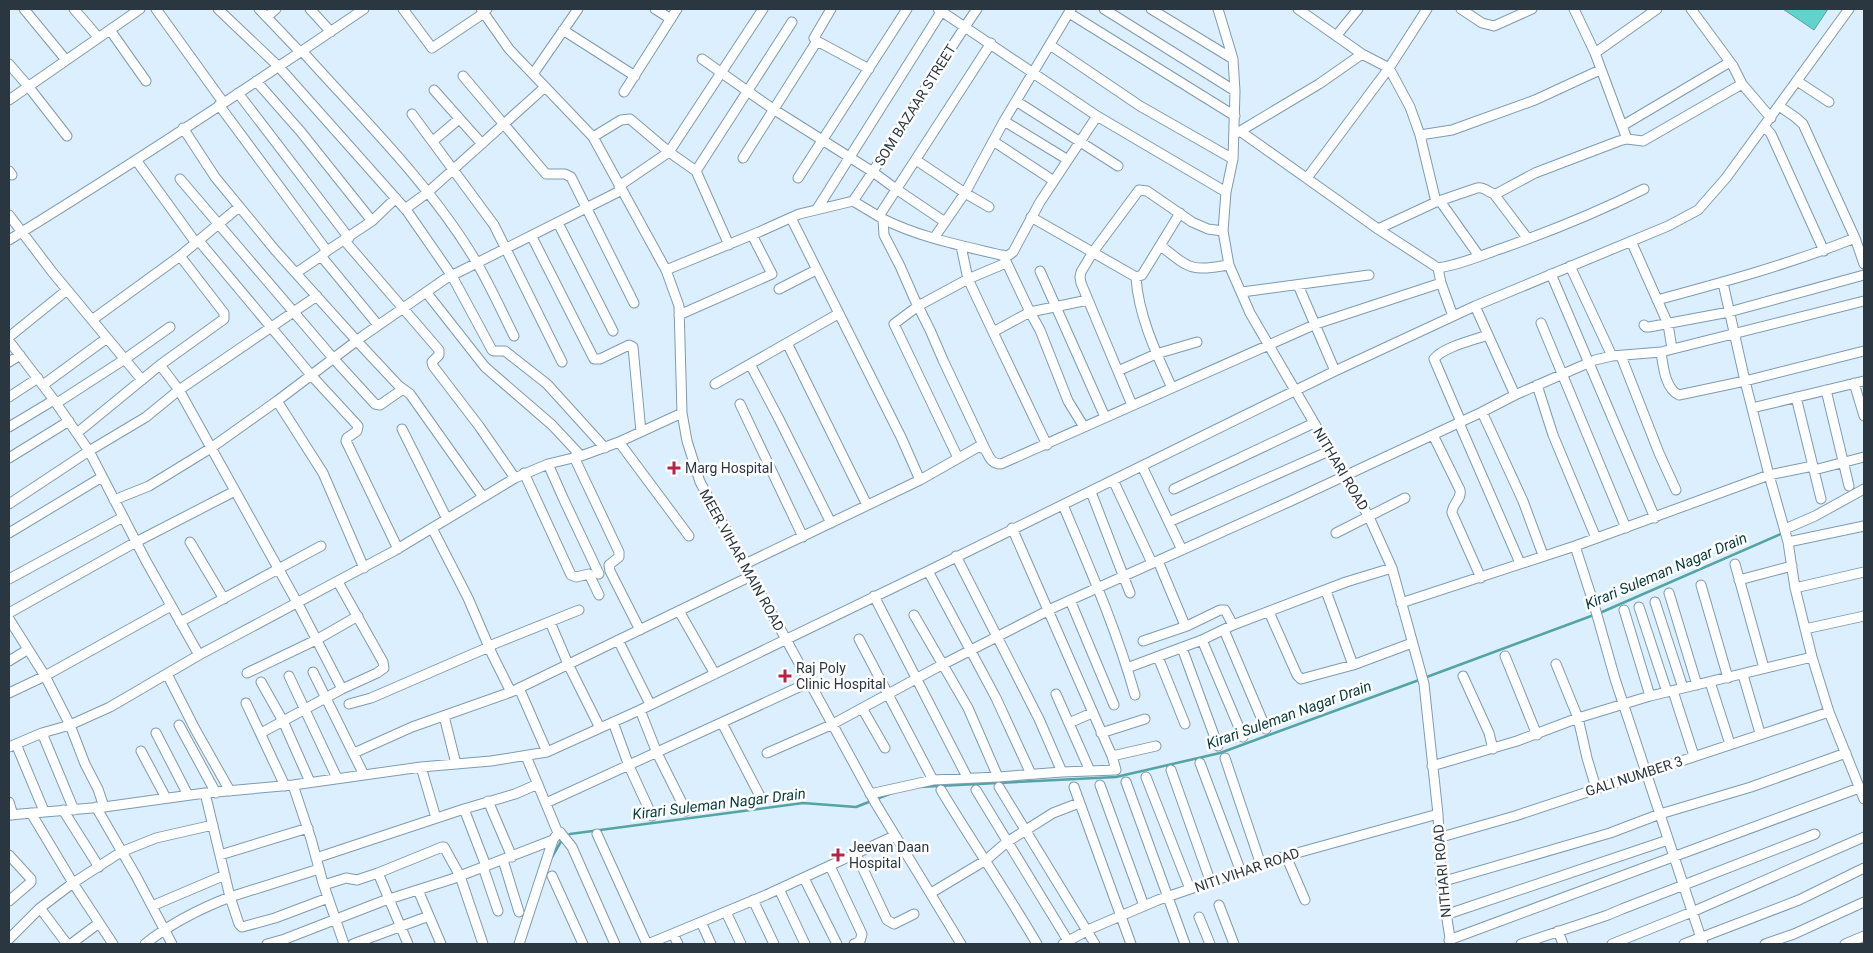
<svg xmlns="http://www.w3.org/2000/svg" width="1873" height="953" font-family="Roboto,sans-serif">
<rect width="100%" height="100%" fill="#dceffe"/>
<path fill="#64d2cc" stroke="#53a4a2" d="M1783,9H1828L1814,30Z"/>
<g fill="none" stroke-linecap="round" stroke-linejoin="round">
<path stroke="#53a4a2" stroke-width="2.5" d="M1424,678L1602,612L1783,533
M918,787L1116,777L1220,753L1419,680
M552,857L563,838L570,834L803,803L856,807L892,793"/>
<g stroke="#7d9bb3" stroke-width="11">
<path id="minor" d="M24,9L66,60
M74,9L98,37
M156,9L223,102
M218,9L279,67L407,211L452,276L492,350L494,351H505L547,384L605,448
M259,9L300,52
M310,9L331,32
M403,9L432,48L484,13L487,9
M481,9L509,49L593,137L666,270L679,306L682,413L687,441L700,482L876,804L961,944
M655,9L671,19
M938,9L1097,116L1226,192
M1104,9L1235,91
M1151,9L1233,59
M1218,9L1233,59L1235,91L1233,159L1226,192L1223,231L1229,265L1250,313L1369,517L1392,568L1424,684L1438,814L1441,882L1451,944
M1298,9L1362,54L1389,68L1410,107L1420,135L1436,202
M1461,9L1482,23L1494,26L1532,9
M1574,9L1595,53
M1691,9L1733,66L1742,84L1771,118
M1069,13L1235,116
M267,17L276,9
M110,30L146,81
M563,30L635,76
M1337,35L1358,9
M817,41L869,69
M1050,45L1140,106L1233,159
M302,51C361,117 429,183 474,258C489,283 501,310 514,336
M702,59L773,109L873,172L896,189L945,222
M9,64L28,86L67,136
M533,74L578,9
M463,76L546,174H565L571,177L634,303
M256,81L301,132L372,221
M1797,81L1829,102
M434,90L482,144
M624,92L677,9
M238,93L349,238
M9,100L140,9
M1016,101L1118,166
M219,105L327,251L321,256L378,325
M1779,106L1795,117L1803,124L1855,238L1864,264
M412,114L494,225L562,362
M1004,121L1068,160
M1622,126L1730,62
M1764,126L1771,134L1824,251
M183,128L215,177L275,250L356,340L399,386L410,394L483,497
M1240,131L1378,229L1438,268C1460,265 1482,255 1503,248C1551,231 1598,212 1644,189
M1237,133L1319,84L1362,54
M1420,135L1452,130L1535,100L1600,70
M593,137L621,120L630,119L669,152L696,171L729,245
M1627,139L1595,53L1657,9
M433,141L459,119
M993,141L1054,181
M743,158L817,41L814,38L831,9
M136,160L196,243
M916,160L965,193L989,207
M9,171L12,175
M696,171L792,22
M798,178L907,9
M1307,178L1389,68L1427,9
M180,179L333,358L375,404L380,405L403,389
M619,186L669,152L763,9
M1494,194L1528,239
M853,201C863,207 873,213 883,219C921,238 964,246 1005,256L1009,255L1013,252L1040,202L1097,116
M853,201C897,138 934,71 977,9
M1440,201L1479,256
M405,209L427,193L545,87
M817,209L943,9
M9,215L53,273L142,380
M879,216L991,43
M1031,217L1136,277L1142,275L1180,213
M791,218L901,437L920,480L978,447L985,449C989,456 991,464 1001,464L1316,324L1441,283
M883,219L884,235L900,266L914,298L930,330L943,360L985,449
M558,223L613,331
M1378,229L1436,202L1477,188C1485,186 1489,194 1496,194L1535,173L1619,141L1627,139L1643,141L1742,84
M532,237L594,359H600L629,345L633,347L641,432
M934,238L965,193L1004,121L1071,9
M9,240C129,166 248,88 364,9
M344,240L439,350V355L432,362L433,366L479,426L515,478
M199,241L311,375L358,426L357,431L347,438L346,441L398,549
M1631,241L1668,324L1672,349
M1161,246C1191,270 1191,271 1229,265
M327,251L372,221L396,198
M1003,255L1030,312L993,332L1047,445
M1570,266L1612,356
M1438,268L1441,283L1453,316
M666,270L759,232L799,214L853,201
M1040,271L1105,417
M296,273L321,256
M1551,274L1655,518
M1136,277C1138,315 1157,355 1172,388
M1723,283L1745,381L1769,475L1788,542L1795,588L1812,657L1829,712L1864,799
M1298,285L1335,371
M779,289L816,270
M426,292L485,367L552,425L581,456
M1242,292L1369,275
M1657,300C1724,282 1790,264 1855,238
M1475,306L1515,395
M838,314L787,343L867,505
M679,315L772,274L752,235
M92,320L180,256L239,207
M1541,323L1626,528
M1644,325L1646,327H1649L1729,312L1864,275
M993,332L968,279L1006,263
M9,337L67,290
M9,341L54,400L89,451L146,561L199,655
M1661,352C1663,365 1665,389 1679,395L1745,381L1864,351
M1621,356L1659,453L1676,490
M9,362L20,355
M750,364L779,419L831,523
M160,365L179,390L298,604L342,689
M1118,371L1156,354L1197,342
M1854,383L1864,416
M715,384L787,343
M43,385L107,338
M1537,385L1553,435L1596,538
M1826,390L1849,486
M9,397L38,378
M1796,397L1821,499
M277,401L323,473L364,568
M57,403L125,359L170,327
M740,404L803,537
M1132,405L1081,283L1080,277L1081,272L1093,252L1139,190L1147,191L1192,222L1208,229L1223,231
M1752,408L1864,381
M1482,412L1523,501L1543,555
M1461,422L1434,359C1443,347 1474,340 1488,335
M1459,423L1520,563
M9,427L54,400
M1084,427L1068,401L1040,330L1030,312L1088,300
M402,429L447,519
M77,433L160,365L224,319V313L180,256
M1433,435L1460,490C1462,500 1452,503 1452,513L1481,578
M619,442L689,536
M574,457L619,552V557L609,565L610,571L640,630
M9,458L69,421
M958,458L894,324L918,306L968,279L961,246
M548,464L564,500L599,574
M1142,466L1182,550
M1814,470L1864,457
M524,473L571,575L576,577L589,574L599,595
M1113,480L1152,563
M1174,489L1314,423
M1091,492L1130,593
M114,500L149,486L211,448L277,401L363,336L445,279L622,190
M9,504L89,451L146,417L179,390L317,296
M1063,505C1090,569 1116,628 1135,695
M1169,522L1329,451
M432,528L468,598L492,654L511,692
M1785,529L1815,516L1864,489
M9,533L102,477
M1336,533L1405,498
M190,542L224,599
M1788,542L1864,526
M1575,546L1595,608L1615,679L1703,944
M956,556L1039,719L1062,772
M1158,561L1184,623L1187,626L1220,610H1225L1233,625
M745,564L920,480
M1735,564L1764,668
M928,571L996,698L1031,774
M9,579L123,517
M1739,580L1792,566
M1701,585L1728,678
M1795,588L1864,572
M1326,591L1353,665
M1669,593L1697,685
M874,596L967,777
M1070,600L1114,705
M1655,602L1683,688
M1401,603L1575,546L1769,475L1813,466
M1639,607L1667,692
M1624,610L1650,696
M679,611L715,674
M1269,612L1297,675L1301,679L1353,665L1412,643
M9,613L136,542L235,491
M914,615L968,708L998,777
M9,619L45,676L70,725L85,764L98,789L104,807
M180,622L321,546
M550,622L568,664L600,728
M1805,629L1864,616
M1224,630L1266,729
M859,639L933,780
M618,640L650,704
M1202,640L1243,737
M1143,641L1187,626
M489,646L579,610
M1182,648L1218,746
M1505,656L1537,735
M1158,657L1185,724
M9,661L27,650
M1556,664L1578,718L1587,758L1596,788
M1127,668L1202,640L1233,625L1346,582L1392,568
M313,672L364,775
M247,673L316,640L358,616
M167,674L195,729L230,791
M1743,675L1760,733
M289,676L337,778
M1463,676L1489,733L1493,749
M261,682L283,721L310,782
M1710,682L1730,744
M519,688L547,752
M1673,691L1694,756
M9,693L45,676L171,606
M1056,694L1090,771
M246,703L285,786
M349,704L371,698L489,647
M862,708L885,748
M640,710L657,753L686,811
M444,716L456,764
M613,722L629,766L652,816
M722,723L762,800
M1069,723L1092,713
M179,725L216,793
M42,733L74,810
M156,733L188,795
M261,733L342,689L377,673L384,668L383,662L338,582
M1101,733L1145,719
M16,744L44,811
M9,747L42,733L70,725L110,707L199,655L394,551L515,478L548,464L581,456L619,442L682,413
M141,751L166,798
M354,753L412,727L511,692L751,576
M767,753L831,725L936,668L1055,607L1293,500L1482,412L1515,395L1595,360L1612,356L1661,352L1864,301
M1112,756L1156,746
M1225,758L1261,865
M1200,763L1241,872
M1432,766L1517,741L1578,718L1650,696L1812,657
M421,767L436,818
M1171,770L1211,883
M1146,777L1190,889
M1126,782L1185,944
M293,785L311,839L323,883L344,944
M1100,785L1144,906
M999,787L1095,944
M1074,787L1131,944
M941,790C972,842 1007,892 1037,944
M976,790L1070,944
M205,793L230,897L319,869
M870,794L933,780L998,777L1062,772L1116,770L1112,756L1012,528
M488,801L512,857
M9,802L13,815
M546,803L810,682
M96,807L136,876L172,944
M464,809L486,866
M63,810L99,867
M31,813L73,883L113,944
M9,815L104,807L205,793L293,785L421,767L491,761L547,752L640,710L928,571L1335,371L1475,306L1668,226L1698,210L1726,178L1849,9
M560,832L572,847L615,944
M597,834L647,944
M1438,838L1515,816L1829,712
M856,854L887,920L894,924L914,914
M9,855L31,879V882L9,901
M220,855L308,828
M1286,856L1305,900
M316,858L464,809L515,794L538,784
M503,860L519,912
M830,866L862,934L860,941L854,944
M483,867L498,911
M378,873L408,944
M552,876L583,944
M804,878L837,944
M1441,882L1610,833L1660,814L1751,787L1846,753
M324,885L346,878L357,880L378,873L442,847H444L460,876L483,944
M779,889L805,944
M418,890L441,944
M931,893L986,860L1007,842L1053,813L1079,803
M753,900L774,944
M1219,905L1234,944
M152,906L225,875
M40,908L67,944
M726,912L741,944
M1445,915L1668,840
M1199,917L1210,944
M701,922L711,944
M1558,931L1563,944
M673,934L678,944
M9,939L40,908L73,883L121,852L156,838L213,825
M1449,940L1859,788
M71,944L99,923
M145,944C171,923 199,909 230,897L239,924L242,927L275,918L328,898
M267,944L285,939L383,901L452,879L553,840
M353,944L429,916
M519,944L553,840L558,833L526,756
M648,944L766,895L894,836
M1063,944L1090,929L1158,900L1286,856L1438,814
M1521,944L1608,915L1622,909L1815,834
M1612,944L1692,912L1864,837
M1684,944L1799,900L1864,868
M1765,944L1794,934L1864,902
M1845,944L1864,936"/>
</g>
<use href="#minor" stroke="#fff" stroke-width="9"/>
</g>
<g fill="#b52348" stroke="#fff" stroke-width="2">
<path d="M671.5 460.5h5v5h5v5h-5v5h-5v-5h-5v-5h5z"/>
<path d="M782.5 668.5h5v5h5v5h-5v5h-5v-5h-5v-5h5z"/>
<path d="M835.5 847.5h5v5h5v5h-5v5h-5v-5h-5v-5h5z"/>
</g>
<g text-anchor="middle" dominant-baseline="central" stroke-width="5" stroke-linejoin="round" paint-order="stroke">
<g font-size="14" fill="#2a3741" stroke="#fff">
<text transform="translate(915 105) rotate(-58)">SOM BAZAAR STREET</text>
<text transform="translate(1341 469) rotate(59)">NITHARI ROAD</text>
<text transform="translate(742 560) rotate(61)">MEER VIHAR MAIN ROAD</text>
<text transform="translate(1634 776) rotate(-18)">GALI NUMBER 3</text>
<text transform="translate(1247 870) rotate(-19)">NITI VIHAR ROAD</text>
<text transform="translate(1442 871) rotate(-95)">NITHARI ROAD</text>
</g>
<g font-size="14" fill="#2a3741" stroke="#fff" text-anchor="start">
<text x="685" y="468">Marg Hospital</text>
<text x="796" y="668">Raj Poly<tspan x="796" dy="16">Clinic Hospital</tspan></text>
<text x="849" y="847">Jeevan Daan<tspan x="849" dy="16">Hospital</tspan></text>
</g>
<g font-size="15" font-style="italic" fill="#073d3b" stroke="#fff">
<text transform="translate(1666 571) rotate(-23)">Kirari Suleman Nagar Drain</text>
<text transform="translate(1289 715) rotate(-20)">Kirari Suleman Nagar Drain</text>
<text transform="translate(719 804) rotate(-7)">Kirari Suleman Nagar Drain</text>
</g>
</g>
<rect width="1873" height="953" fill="none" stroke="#2a3741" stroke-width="20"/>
</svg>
